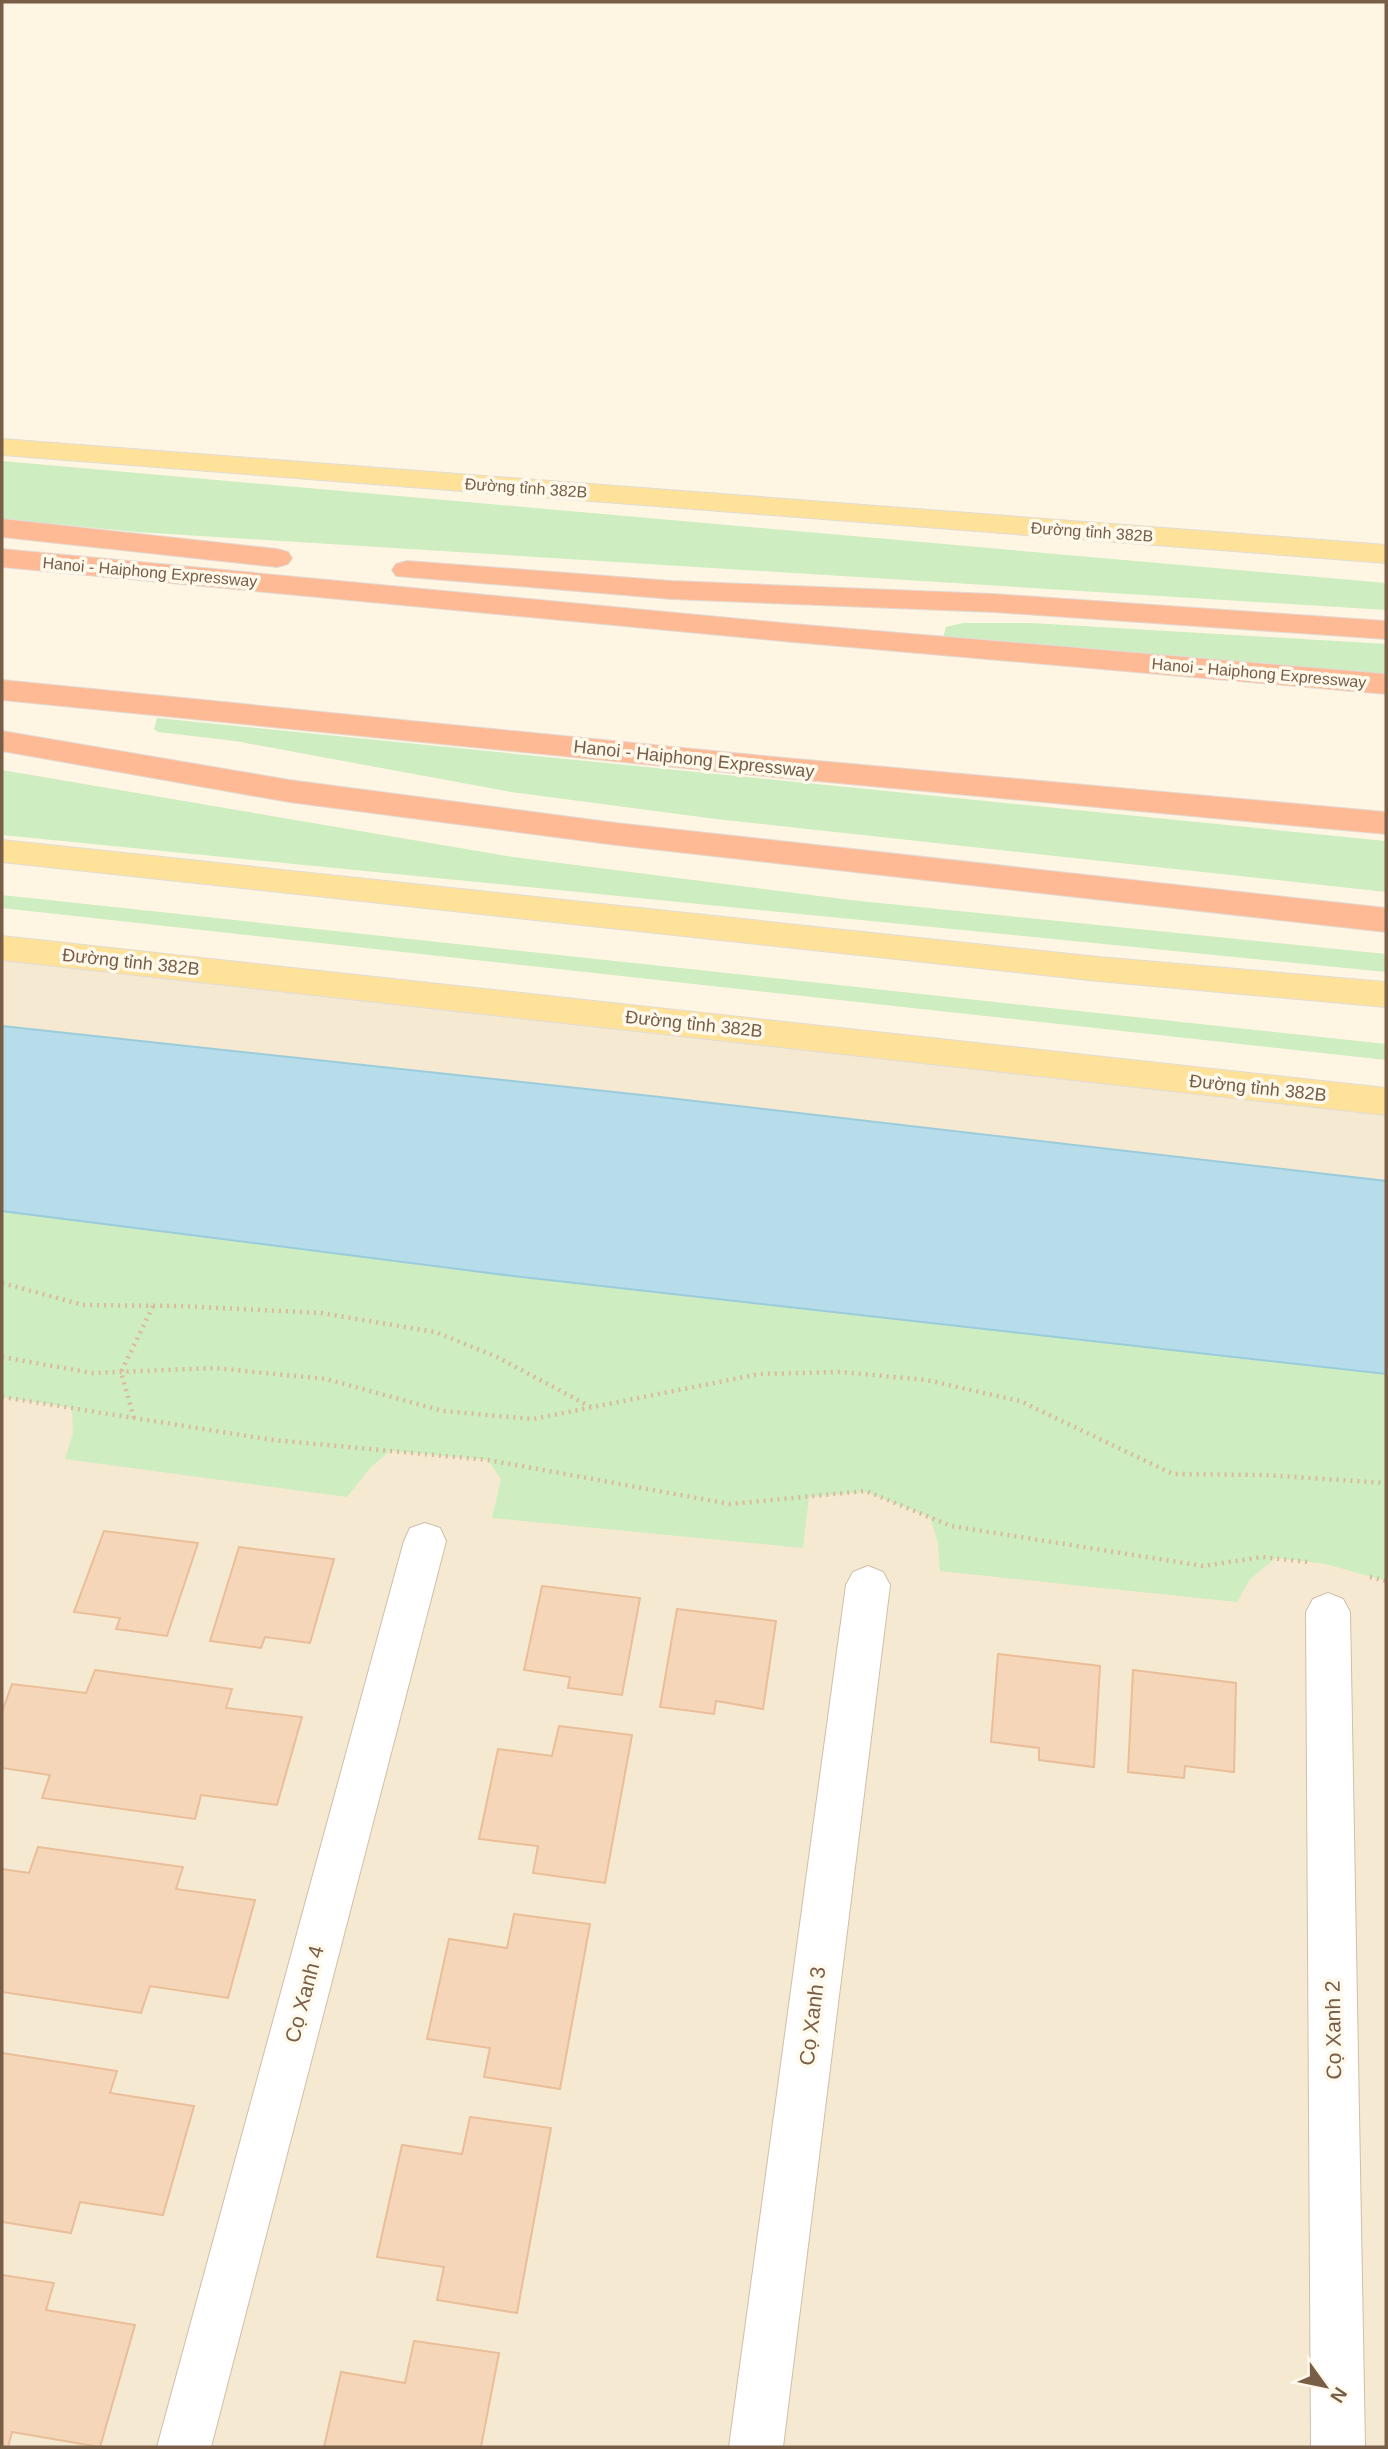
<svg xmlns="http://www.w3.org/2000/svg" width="1388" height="2449" font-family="Arial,sans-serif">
<rect width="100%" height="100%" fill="#fef6e3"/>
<path fill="#f6e9d1" d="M2,949L1386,1103V2447H2Z"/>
<path fill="#ceedc0" d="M2,461L1386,583V610L137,532L2,519Z
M963,623H1032L1386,644V682L953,642L943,638L946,627Z
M157,718L1386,841V892L716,819L511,792L235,741L158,732L154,729Z
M2,770L513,857L850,900L1386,954V972L2,835Z
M2,895L1386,1044V1060L2,908Z
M2,1211L513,1276L1386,1374V1581L1326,1564L1276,1558L1250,1579L1237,1602L940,1571L938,1543L930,1517L866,1492L809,1497L803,1548L492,1518L501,1479L488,1460L390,1451L370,1468L347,1497L65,1459L73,1433L72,1408L2,1397Z"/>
<path fill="#b6dde9" stroke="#9bccdc" stroke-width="2" d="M2,1026L660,1097L1386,1181V1374L513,1276L2,1211Z"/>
<path fill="#f6d6b9" stroke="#e9be98" stroke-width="2" d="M104,1531L198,1543L167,1636L116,1629L120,1618L74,1612Z
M239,1547L334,1559L310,1643L265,1637L261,1648L210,1641Z
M542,1586L640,1598L622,1695L568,1688L570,1677L524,1670Z
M677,1609L776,1621L763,1709L716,1701L714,1714L660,1707Z
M998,1654L1100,1666L1094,1767L1039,1760V1748L991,1742Z
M95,1670L232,1689L226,1708L302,1717L277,1805L201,1795L195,1819L42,1798L50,1775L2,1768V1712L12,1684L86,1693Z
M1133,1670L1236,1683L1234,1772L1185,1766L1184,1778L1128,1772Z
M559,1726L632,1735L605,1883L533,1873L538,1846L479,1839L498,1749L552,1756Z
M38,1847L183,1867L176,1889L255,1900L228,1998L150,1986L141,2013L2,1992V1869L29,1873Z
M514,1914L590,1924L560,2089L484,2077L490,2048L427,2039L449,1939L507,1948Z
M2,2053L117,2071L110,2093L194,2106L163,2215L80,2202L71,2233L2,2222Z
M470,2117L551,2128L517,2313L437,2300L444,2267L377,2257L402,2145L462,2154Z
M2,2275L54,2283L46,2310L135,2325L100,2447L12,2432L8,2447H2Z
M414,2341L499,2353L481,2447H324L341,2372L405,2383Z"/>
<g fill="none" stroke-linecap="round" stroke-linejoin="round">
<g stroke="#d0bea9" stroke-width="2">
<path id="minor" d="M425,1523L440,1528L446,1541L211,2447H157L404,1541L410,1528Z
M868,1566L883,1572L890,1585L783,2447H729L846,1585L853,1572Z
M1328,1593L1343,1599L1350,1612L1365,2447H1311L1306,1612L1313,1599Z"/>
</g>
<g stroke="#e1dbd7" stroke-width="2">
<path id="major" d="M2,439L1386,545V563L2,455Z
M2,840L1098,957L1386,982V1007L1098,981L2,862Z
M2,936L1386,1088V1115L2,960Z"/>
</g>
<g stroke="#e1dbd7" stroke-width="2">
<path id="highway" d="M2,519L277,549L288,552L292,558L288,564L277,567L2,537Z
M2,549L793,624L1386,674V694L793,642L2,567Z
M407,561L672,581L993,594L1386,621V639L993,612L672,599L396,576L392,570L396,564Z
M2,680L774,757L1386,812V834L774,777L2,700Z
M2,731L289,780L616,823L1386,908V932L616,845L289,802L2,751Z"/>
</g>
<path stroke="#dbba9c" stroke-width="4.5" stroke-dasharray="2 5" stroke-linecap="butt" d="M2,1283L83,1305L180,1306L321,1313L435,1332L495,1356L591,1407
M2,1357L92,1373L215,1368L326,1379L443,1411L533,1419L759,1374L841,1372L926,1380L1020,1401L1173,1474L1265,1475L1386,1483
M2,1397L273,1440L488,1460L730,1504L866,1491L951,1526L1203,1566L1262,1557L1308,1562
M134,1418L121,1372L153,1306
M1370,1577L1386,1581"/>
<use href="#minor" fill="#fff" fill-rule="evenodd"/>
<use href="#major" fill="#ffe299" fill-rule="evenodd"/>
<use href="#highway" fill="#fdba95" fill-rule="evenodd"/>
</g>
<g text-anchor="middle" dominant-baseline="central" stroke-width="7" stroke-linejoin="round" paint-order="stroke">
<g font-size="16" fill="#785d47" stroke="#fff9eb">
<text transform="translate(526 488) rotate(4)">Đường tỉnh 382B</text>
<text transform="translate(1092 532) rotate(4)">Đường tỉnh 382B</text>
<text transform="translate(150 572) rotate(5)">Hanoi - Haiphong Expressway</text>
<text transform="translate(1259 673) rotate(5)">Hanoi - Haiphong Expressway</text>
</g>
<g font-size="18" fill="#785d47" stroke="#fff9eb">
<text transform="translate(694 759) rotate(6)">Hanoi - Haiphong Expressway</text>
<text transform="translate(131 962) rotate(6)">Đường tỉnh 382B</text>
<text transform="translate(694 1024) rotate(6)">Đường tỉnh 382B</text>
<text transform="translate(1258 1088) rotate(6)">Đường tỉnh 382B</text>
</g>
<g font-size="21" fill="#785d47" stroke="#fff9eb">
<text transform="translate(304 1994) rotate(-75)">Cọ Xanh 4</text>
<text transform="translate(812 2016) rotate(-83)">Cọ Xanh 3</text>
<text transform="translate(1333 2030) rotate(-91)">Cọ Xanh 2</text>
</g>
</g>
<rect width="1388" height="2449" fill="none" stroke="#785d47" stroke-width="7"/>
<g transform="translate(1325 2386) rotate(123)" stroke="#fff9eb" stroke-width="5" paint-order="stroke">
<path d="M0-5L12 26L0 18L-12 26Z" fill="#785d47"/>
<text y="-10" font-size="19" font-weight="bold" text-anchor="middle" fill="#785d47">N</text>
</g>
</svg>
